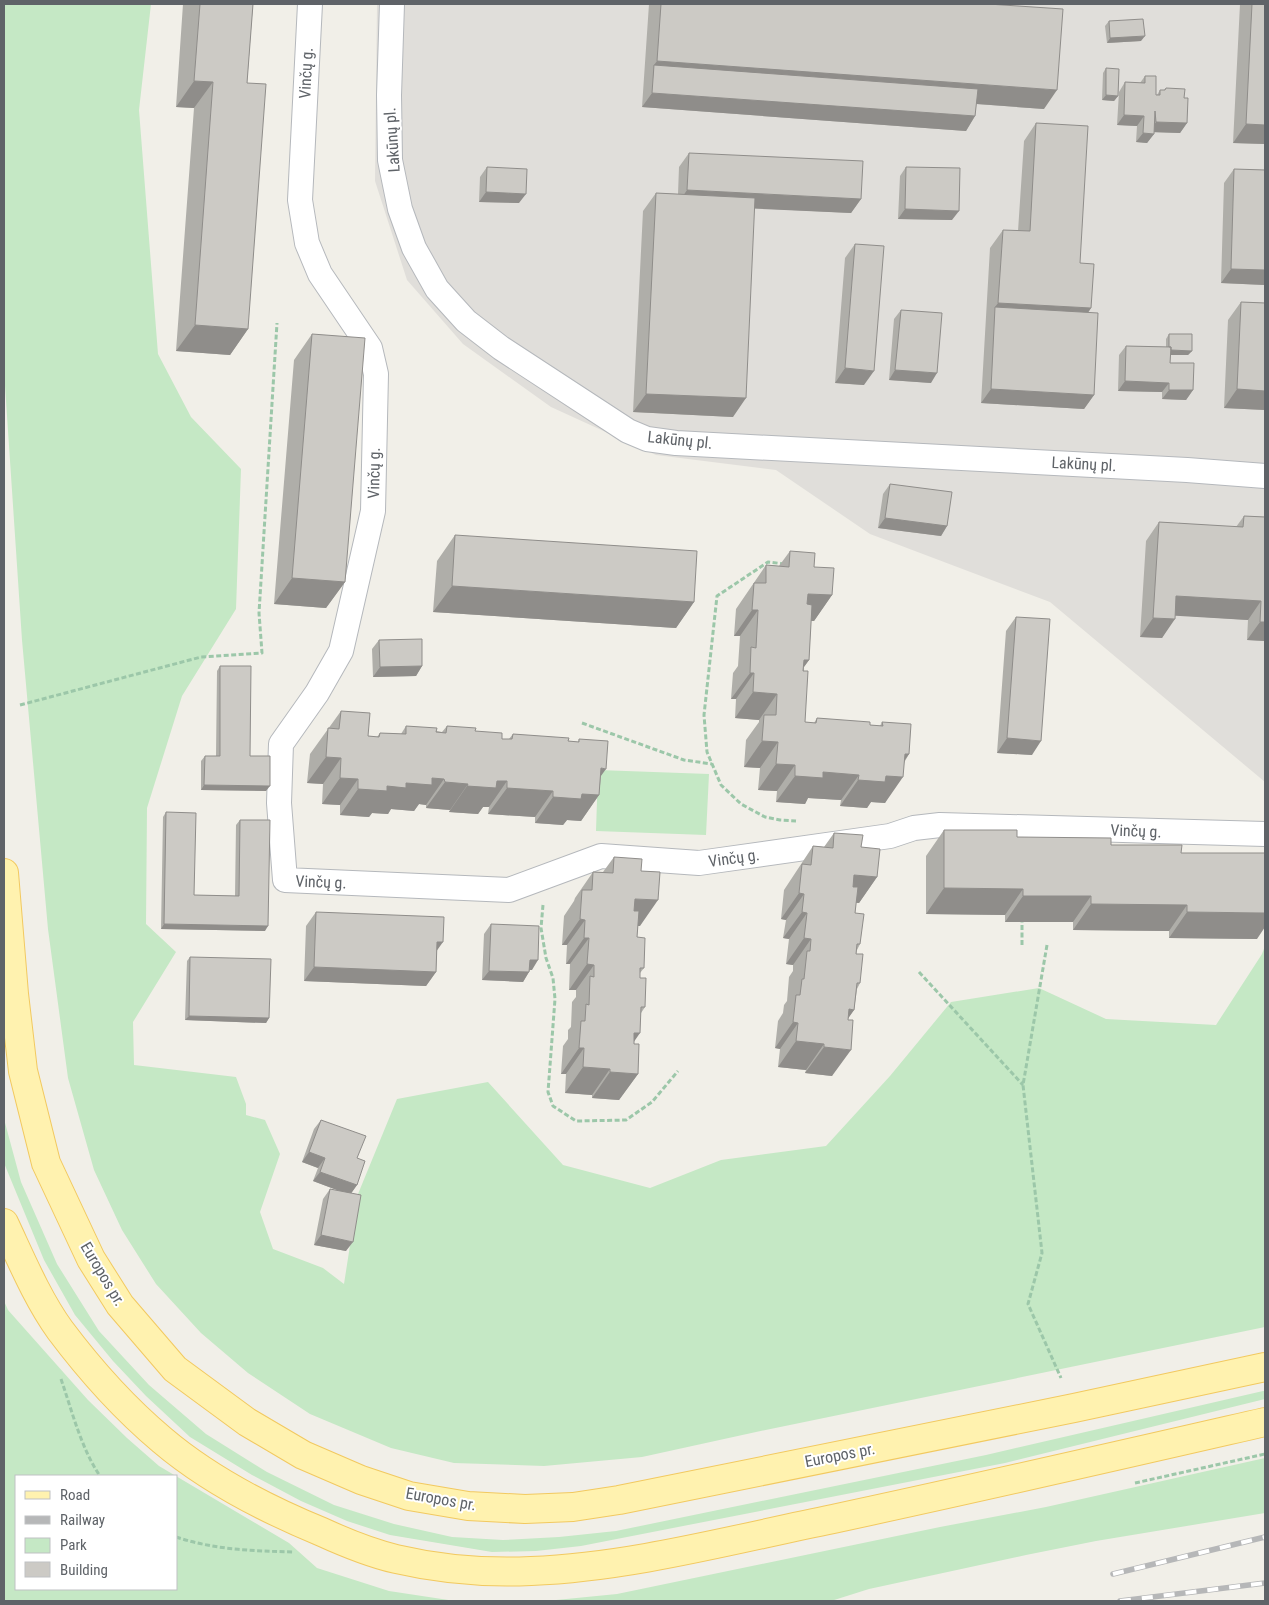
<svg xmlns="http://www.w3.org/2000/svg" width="1269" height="1605" font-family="'Roboto Condensed',sans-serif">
<rect width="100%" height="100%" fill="#f1efe8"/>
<path fill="#e0deda" d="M377,4H1265V782L1050,602L870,534L776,470L656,455L551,407L463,344L407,280L375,181Z"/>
<path fill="#c5e8c5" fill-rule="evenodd" d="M4,4H151L139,110L158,354L191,417L241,469L236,609L182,696L147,808L146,924L176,952L133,1022L134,1065L236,1077L246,1104V1115L265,1120L280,1154L260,1212L273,1249L323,1268L344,1284L358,1194L397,1099L488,1082L563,1165L650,1188L721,1160L826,1146L890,1076L951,1002L1039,988L1106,1019L1216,1025L1262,954L1265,946V1327L756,1432L642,1457L544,1466L454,1463L391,1448L310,1414L248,1373L201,1333L156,1284L122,1230L94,1170L68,1078L48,929L22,640L4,371Z
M598,770L709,774L706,835L596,831Z
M4,1119L21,1182L57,1264L99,1331L149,1385L206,1434L267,1472L334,1505L394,1524L452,1537L503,1540L559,1537L616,1531L986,1455L1263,1391H1265V1399L1005,1463L581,1546L536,1551L492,1552L390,1535L347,1521L301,1501L252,1475L190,1437L146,1396L113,1361L75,1315L44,1260L4,1163Z
M4,1301L8,1310L88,1400L127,1438L159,1466L289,1543L317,1568L389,1591L455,1601H4ZM16,1476H176V1589H16Z
M1265,1458V1513L1096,1541L1026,1555L869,1589L831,1601H546L617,1594L940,1527L1046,1507Z"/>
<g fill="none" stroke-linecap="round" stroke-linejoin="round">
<g stroke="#b5b8bc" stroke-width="26">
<path id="street" d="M310,4L300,200L307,243L320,274L370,348L376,374L373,511L341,651L317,693L281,744L279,803L285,880L509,890L601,856L699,863L890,836L914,828L940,825L1265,834
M392,4L389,95L390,160L400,209L414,248L437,289L466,321L501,348L628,431L647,439L676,443L1187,470L1265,476"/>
</g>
<g stroke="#f2c960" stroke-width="30">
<path id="primary" d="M4,873L14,994L23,1071L46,1163L91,1259L120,1305L175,1369L247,1422L303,1455L361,1480L409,1496L468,1506L525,1509L573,1507L619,1500L1074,1408L1265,1367
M4,1223C21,1259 37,1298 60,1330C90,1370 124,1408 162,1440C209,1480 266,1509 322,1532C346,1543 371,1553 396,1559C439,1569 487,1573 531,1571C632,1567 734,1539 833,1519C978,1488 1121,1455 1265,1422"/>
</g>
<path stroke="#9cc7a9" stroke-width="3" stroke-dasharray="5 2.5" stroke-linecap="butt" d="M785,564L768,562L717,596L704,715L707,752L721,785L741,804L765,817L780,820L796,821
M20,705L201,657L262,653L259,613L277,323
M582,723L684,760L712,764
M543,905L541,928L546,958L553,978L555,999L548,1092L553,1106L576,1121L626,1120L652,1102L678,1071
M1022,945V922
M1047,945L1023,1085L1042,1253L1028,1304L1061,1378
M919,972L1023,1085
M61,1379C72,1411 81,1448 100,1476
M1135,1483L1265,1454
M176,1537C215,1550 254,1551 294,1552"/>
<use href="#street" stroke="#fff" stroke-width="24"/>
<use href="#primary" stroke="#fff2af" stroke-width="28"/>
<g stroke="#b6b7b8" stroke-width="5.5">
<path id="rail" d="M1113,1574L1265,1537
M1120,1601L1265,1583"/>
</g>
<use href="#rail" stroke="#fff" stroke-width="4" stroke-dasharray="11" stroke-linecap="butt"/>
</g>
<path fill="#afaea9" d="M183,4H253L247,83L248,329L230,355L176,351L194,108L176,107Z
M649,4H988L1044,109L976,104L975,116L966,131L642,107Z
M1240,4H1265V144L1233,143Z
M1109,21L1141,41L1107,43L1105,26Z
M1106,68L1118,96L1114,101L1102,100L1103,73Z
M1145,76L1156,95H1157L1160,90H1164L1166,88L1184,98L1187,123L1180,133L1154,132V134L1147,143L1136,142L1137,126L1117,125L1119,92L1125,82L1140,83Z
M1036,123L1080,263L1091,308L1088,313L1094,395L1084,409L981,403L990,248L1003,230L1018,231L1024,141Z
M689,153L861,199L851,213L754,208L733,417L633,412L643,211L656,193L678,194L679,167Z
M487,167L519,203L479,202L480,177Z
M906,167L952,220L898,219L900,176Z
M1234,169L1265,170V285L1221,283L1224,183Z
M855,244L864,385L835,383L845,258Z
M1241,302L1265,303V410L1224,408L1228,320Z
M901,310L931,383L889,380L894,319Z
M312,334L345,582L326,608L274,604L294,360Z
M1169,334L1192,351L1188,355H1171L1170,363L1193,390L1186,400L1162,399V392L1118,391L1119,355L1126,346L1166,347V339Z
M890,484L947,526L941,536L878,528L883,494Z
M1244,516L1265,517V641L1247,640L1248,620L1175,615L1162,638L1140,637L1146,541L1159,522L1236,527Z
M455,535L694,602L676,628L433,612L437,561Z
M790,551L814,567L832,595L814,621H811L809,660L804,667L805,722L814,723L817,718L870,725L880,726L882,722L909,754L905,761L885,803L871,802L867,808L840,806L841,800L808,798L805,804L776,802L777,791L758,790L760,768L744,767L746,740L759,722V720L735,718L736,699H731L733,673L738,666L740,636H734L736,609L766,565L779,566Z
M1016,617L1032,755L997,753L1006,631Z
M379,640L422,666L416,676L373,677L372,649Z
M220,666L250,756L266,791L201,790V761L205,756H216L217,671Z
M341,711L368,736L377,737L380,733L401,734L406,726L442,732L447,726L475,731L502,739H509L513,734L578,742L579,739L601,776L599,795L581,821L567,820L563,825L535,823V817L488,814L489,807H483L478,814L449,812L450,810L426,808V805L419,804L414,811L391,809L388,814L372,813L369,817L340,815V805L322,804L323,784L307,783L310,754Z
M166,812L194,895L235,896L236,825L240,820L265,931L161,929L163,817Z
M944,830L1017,837L1111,845L1181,853L1257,939L1169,938V931L1073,930V922H1005V915L926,914V856Z
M834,833L861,847L877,877L859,903H856L855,913L860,944L857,950L856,954L860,983L857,989L854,1010L848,1018L832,1076L805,1073L806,1070L778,1067L780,1049L775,1048L778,1021L783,1013L784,1005L787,1001L789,977L793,971V965L786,964L789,939L783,938L786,920L781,919L784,890L813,846L824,847Z
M614,857L640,926H638L637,937L644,968L640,973V978L645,1007L641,1013L634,1042L638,1074L619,1100L592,1098V1095L565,1093L566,1074H561L563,1046L568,1039V1030L571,1027L572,1002L576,997V990H569L570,964H566L567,945H562L564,916L574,901L575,898L593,872H603Z
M316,912L437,951L436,972L426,986L304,981L306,926Z
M491,924L532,970H530L523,982L482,980L484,934Z
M190,957L269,1018L266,1023L185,1020L187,961Z
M321,1120L357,1158V1185L351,1193L346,1251L314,1245L323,1199L330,1189L340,1191L313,1181L318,1168L302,1162L314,1129Z"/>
<path fill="#8f8d8a" d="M1145,36L1141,41L1107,43L1110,38Z
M657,61L1057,90L1044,109L653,80L654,65Z
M194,81L213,82L194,108L176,107Z
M652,93L975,116L966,131L642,107Z
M1106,95L1118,96L1114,101L1102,100Z
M1124,115L1144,116L1137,126L1117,125Z
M1156,122L1187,123L1180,133L1149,132Z
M1246,124L1265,125V144L1233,143Z
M1143,133L1154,134L1147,143L1136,142Z
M687,190L861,199L851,213L677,205Z
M486,192L526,194L519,203L479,202Z
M905,209L959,211L952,220L898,219Z
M1231,269L1265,270V285L1221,283Z
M998,303L1091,308L1078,327L995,307Z
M195,325L248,329L230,355L176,351Z
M1169,350L1192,351L1188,355H1165Z
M845,368L874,371L864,385L835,383Z
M895,370L937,373L931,383L889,380Z
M1125,381L1169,383L1162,392L1118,391Z
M991,389L1094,395L1084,409L981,403Z
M1237,389L1265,391V410L1224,408Z
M1169,390H1193L1186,400L1162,399Z
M646,394L746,398L733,417L633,412Z
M885,518L947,526L941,536L878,528Z
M292,578L345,582L326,608L274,604Z
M452,586L694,602L676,628L433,612Z
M808,594L832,595L814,621L790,620Z
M1176,596L1261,601L1248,620L1163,615Z
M752,610H758L740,636H734Z
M1153,618L1175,619L1162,638L1140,637Z
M1260,622H1265V641L1247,640Z
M804,660H809L790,686Z
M422,666L416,676L373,677L380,667Z
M750,673H754L736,699H731Z
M753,692L777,694L759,720L735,718Z
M1007,738L1041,741L1032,755L997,753Z
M762,741L778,742L760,768L744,767Z
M905,754H909L893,777H903L885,803L871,802L867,808L840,806L858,780L886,776Z
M326,757L341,758L323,784L307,783Z
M776,764L795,765L777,791L758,790Z
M601,768L606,769L588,794L599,795L581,821L567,820L563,825L535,823L553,797Z
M823,772L859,775L841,800L808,798L805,804L776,802L795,776Z
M340,778L358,779L340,805L322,804Z
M432,778L444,779L426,805L419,804L414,811L391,809L388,814L372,813L369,817L340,815L358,789L387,786Z
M497,781H507L489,807H483L478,814L449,812L467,786Z
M445,782L468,784L450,810L426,808Z
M204,785L270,786L266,791L201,790Z
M507,788L553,791L535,817L488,814Z
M854,875L877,877L859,903L836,901Z
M944,888L1023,889L1005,915L926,914Z
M799,893L804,894L786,920L781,919Z
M1023,896H1091L1073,922H1005Z
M635,899L658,900L640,926L616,925Z
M1091,904L1187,905L1169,931L1073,930Z
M802,912L807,913L789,939L783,938Z
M1187,912L1265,913V927L1257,939L1169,938Z
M580,919L585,920L567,945H562Z
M164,924L268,926L265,931L161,929Z
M584,938H589L570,964H566Z
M804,938L811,939L793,965L786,964Z
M437,942H443L433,956Z
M530,960H538L532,970H523Z
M587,964L594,965L576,990H569Z
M314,967L436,972L426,986L304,981Z
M489,971L529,972L523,982L482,980Z
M849,1009L854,1010L836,1036Z
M189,1016L269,1018L266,1023L185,1020Z
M793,1022L798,1023L780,1049L775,1048Z
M634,1033H640L622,1059Z
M796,1041L824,1044L806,1070L778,1067Z
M824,1047L851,1050L832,1076L805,1073Z
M579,1048H584L566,1074H561Z
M583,1067L610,1069L592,1095L565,1093Z
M610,1072L638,1074L619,1100L592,1098Z
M309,1152L325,1158L318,1168L302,1162Z
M320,1172L357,1185L350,1195L313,1181Z
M321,1235L353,1242L346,1251L314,1245Z"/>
<path fill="#cccac5" stroke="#8f8d8a" d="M200,4H253L247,83L266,84L248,329L195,325L213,82L194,81Z
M661,4H988L1063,9L1057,90L657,61Z
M1252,4H1265V125L1246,124Z
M1143,19L1145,36L1110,38L1109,21Z
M654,65L978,89L975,116L652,93Z
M1106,68L1119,69L1118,96L1106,95Z
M1145,76H1156V95H1160V90H1165L1166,88L1185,89L1184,98H1188L1187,123L1156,122L1155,111L1154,134L1143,133L1144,116L1124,115L1125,82L1145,83Z
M1036,123L1088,126L1080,263L1094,264L1091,308L998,303L1003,230L1030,231Z
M689,153L863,161L861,199L687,190Z
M487,167L527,169L526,194L486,192Z
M906,167L960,168L959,211L905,209Z
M1234,169L1265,170V270L1231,269Z
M656,193L755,198L746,398L646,394Z
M855,244L884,246L874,371L845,368Z
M1241,302L1265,303V391L1237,389Z
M995,307L1098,313L1094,395L991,389Z
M901,310L942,313L937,373L895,370Z
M312,334L365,338L345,582L292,578Z
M1169,334H1192V351L1171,350V347H1169Z
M1126,346L1171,347L1170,363H1194L1193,390H1169V383L1125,381Z
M890,484L952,492L947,526L885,518Z
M1244,516L1265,517V622H1260L1261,601L1176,596L1175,619L1153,618L1159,522L1243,527Z
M455,535L697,551L694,602L452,586Z
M790,551L815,553L814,567L834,568L832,595L808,594L807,604L812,605L809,660H804L803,671H808L805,722L816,723L817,718L870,722V725L883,726L882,722L911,724L909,754H905L903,777L886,776L885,782L858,780L859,775L823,772V778L795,776V765L776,764L778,742L762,741L764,715H776L777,694L753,692L754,673H750L751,647L756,648L758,610H752L754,583H766V565L789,567Z
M1016,617L1050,619L1041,741L1007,738Z
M422,639V666L380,667L379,640Z
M220,666H251L250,756H270V786L204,785L205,756H220Z
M341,711L370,713L368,736L379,737L380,733L406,734V726L437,728L436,732L446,733L447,726L476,728L475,731L502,733V739H512L513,734L569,738L568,741L579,742V739L608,741L606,769L601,768L599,795L582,794L581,799L553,797V791L507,788V781H497L496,788L467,786L468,784L445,782L444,779L432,778V785L406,783V788L387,786V791L358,789V779L340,778L341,758L326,757L328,728L339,729Z
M166,812L196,813L194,895L239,896L240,820H270L268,926L164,924Z
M944,830H1017V837L1111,838V845H1182L1181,853H1265V913L1187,912V905L1091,904V896H1023V889L944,888Z
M834,833L863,835L861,847L880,849L877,877L854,875L853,887H858L855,913L864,914L860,944H857L856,954H863L860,983H857L854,1010L849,1009L848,1020H853L851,1050L824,1047V1044L796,1041L798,1023L793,1022L796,995H800L802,979H804L807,951H810L811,939L804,938L807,913L802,912L804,894L799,893L802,864L811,865L813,846L833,848Z
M614,857L642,859L641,871L660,872L658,900L635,899L634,911H639L637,937L645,938L644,968H640V978H646L645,1007H641L640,1033H634V1044H639L638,1074L610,1072V1069L583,1067L584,1048H579L581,1021H585L586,1004L589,1005L590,976L594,977V965L587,964L589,938H584L585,920L580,919L582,890H592L593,872L613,873Z
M316,912L444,917L443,942H437L436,972L314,967Z
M491,924L539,926L538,960H530L529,972L489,971Z
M190,957L271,959L269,1018L189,1016Z
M321,1120L366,1136L357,1158L365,1161L357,1185L320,1172L325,1158L309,1152Z
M330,1189L361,1195L353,1242L321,1235Z"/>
<g text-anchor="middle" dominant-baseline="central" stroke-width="4" stroke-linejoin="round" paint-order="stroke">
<g font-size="16" fill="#5f6368" stroke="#fff">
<text transform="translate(306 73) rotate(-87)">Vinčų g.</text>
<text transform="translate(392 140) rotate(-94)">Lakūnų pl.</text>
<text transform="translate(680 440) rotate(6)">Lakūnų pl.</text>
<text transform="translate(1084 464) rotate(3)">Lakūnų pl.</text>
<text transform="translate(374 473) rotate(-89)">Vinčų g.</text>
<text transform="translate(1136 831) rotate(2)">Vinčų g.</text>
<text transform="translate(734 858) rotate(-8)">Vinčų g.</text>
<text transform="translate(321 882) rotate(2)">Vinčų g.</text>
<text transform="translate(103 1274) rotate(59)">Europos pr.</text>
<text transform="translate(840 1455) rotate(-11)">Europos pr.</text>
<text transform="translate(441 1499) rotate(10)">Europos pr.</text>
</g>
</g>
<rect width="1269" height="1605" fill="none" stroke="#5f6368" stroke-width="10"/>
<rect x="15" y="1475" width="162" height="115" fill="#ffffff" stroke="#bfc1c3"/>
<rect x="25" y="1491" width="25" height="8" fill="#fff2af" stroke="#bfc1c3"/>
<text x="60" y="1500" font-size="15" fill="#5f6368">Road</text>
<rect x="25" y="1516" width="25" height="8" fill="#b6b7b8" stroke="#bfc1c3"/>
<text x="60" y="1525" font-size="15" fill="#5f6368">Railway</text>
<rect x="25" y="1538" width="25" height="15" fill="#c5e8c5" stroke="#bfc1c3"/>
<text x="60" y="1550" font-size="15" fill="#5f6368">Park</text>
<rect x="25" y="1562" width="25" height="15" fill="#cccac5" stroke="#bfc1c3"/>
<text x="60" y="1575" font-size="15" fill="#5f6368">Building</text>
</svg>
